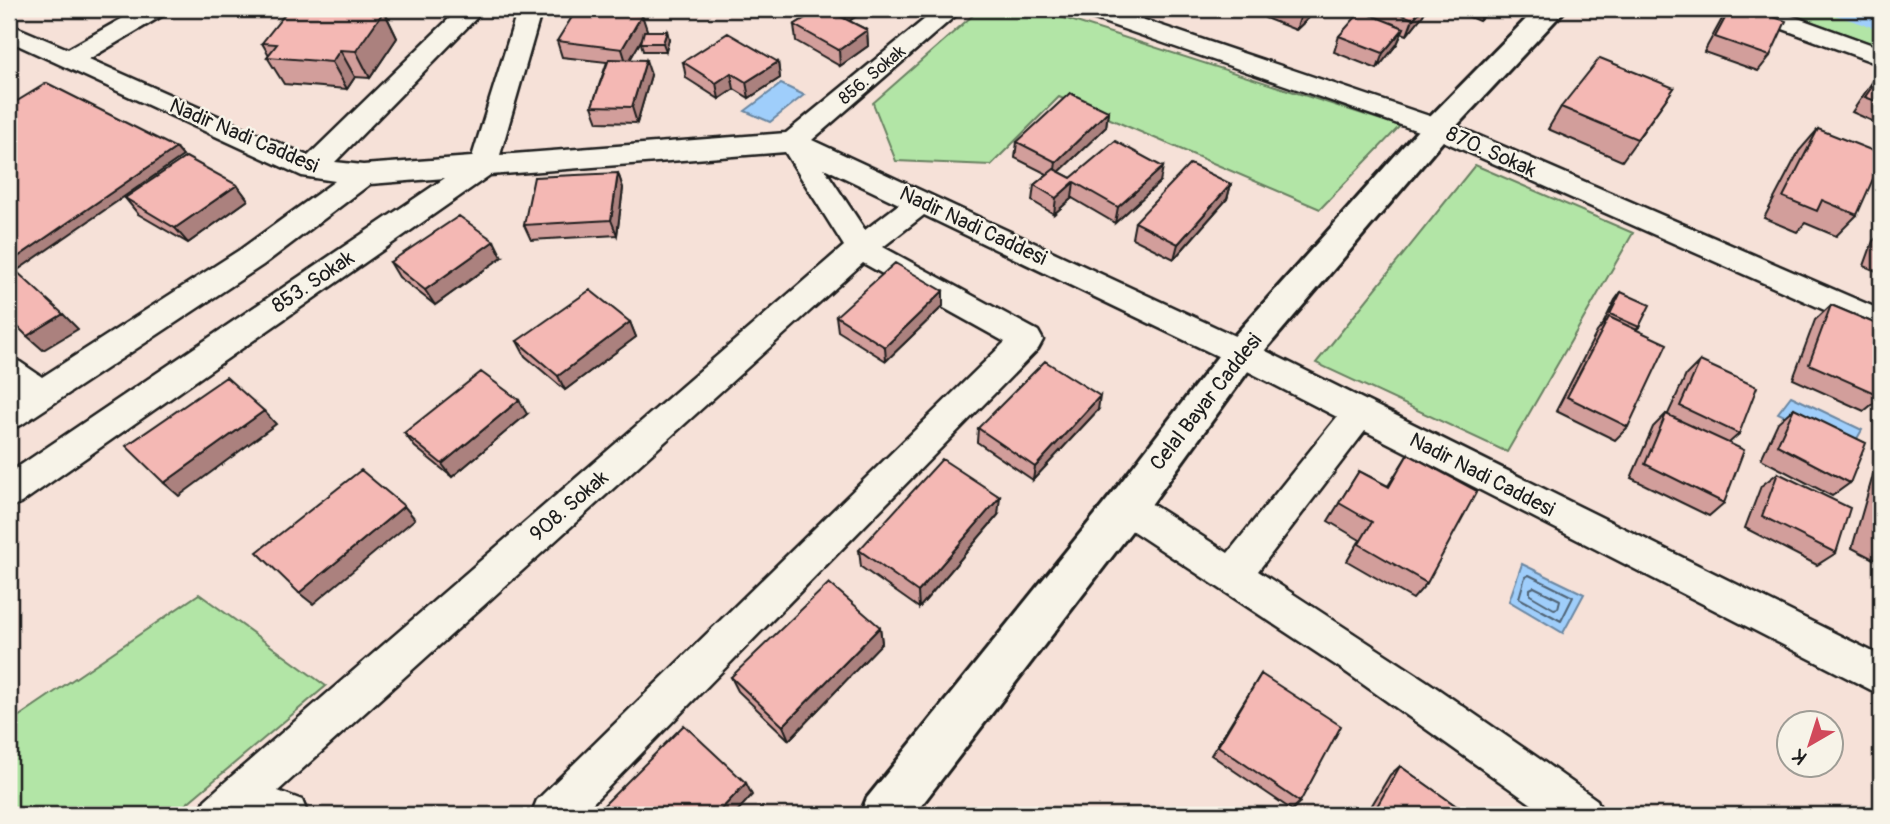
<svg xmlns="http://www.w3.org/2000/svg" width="1890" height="824" font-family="Pangolin,sans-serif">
<rect width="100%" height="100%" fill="#f6e1d8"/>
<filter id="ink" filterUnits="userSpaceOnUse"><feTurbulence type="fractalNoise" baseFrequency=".0143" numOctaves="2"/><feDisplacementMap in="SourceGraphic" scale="14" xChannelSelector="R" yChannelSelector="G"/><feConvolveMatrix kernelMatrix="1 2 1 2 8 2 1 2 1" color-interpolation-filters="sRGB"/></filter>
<g filter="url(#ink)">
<path fill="#b2e5a6" stroke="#678061" stroke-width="2" d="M980,9H1036L1400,126L1320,209L1059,97L991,165L896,161L873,103Z
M1777,9H1871L1881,12V47Z
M1475,165L1633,233L1507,452L1316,363Z
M199,594L326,686L173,815H9V723Z"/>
<path fill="#9fcefb" stroke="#6b87a2" stroke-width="2" d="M781,84L804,95L770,122L745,111Z
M1791,396L1862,430L1851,449L1778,413Z
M1522,564L1584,594L1563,633L1509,601Z"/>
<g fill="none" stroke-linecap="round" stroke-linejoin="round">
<path stroke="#506375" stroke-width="2" d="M1529,575L1573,597L1561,621L1519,598L1525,577Z
M1534,587L1560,600L1558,608L1554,609L1530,595V589Z"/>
<path fill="#9fcefb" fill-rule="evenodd" d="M1830,9H1874L1881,11V30L1835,15Z"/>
<g stroke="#1c1c1c" stroke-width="5">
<path id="minor" d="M139,9H168L165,14L89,59L308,156L459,9H485L335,162L363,165L472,157L518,9H542L500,155L786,133L937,9H963L812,140L1252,344L1881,656V695L1365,431L1258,571L1428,682L1541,760L1597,800L1603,815H1547L1343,670L1113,518L1108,507L1113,496L1126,492L1139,496L1228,553L1337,417L1230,362L924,215L883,247L1038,331L1043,340L1038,349L581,815H531L537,800L1005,342L863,263L278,791L302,800L308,815H199L205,800L225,782L844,246L785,152L490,175L21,503L9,507V473L445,178L370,184L263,265L21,425L9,429V398L16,393L9,388V358L20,362L42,377L241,249L335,181L302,176L9,41V24L68,49ZM824,168L899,204L865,230Z
M1077,9H1112L1447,122L1881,310V335L1427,134L1080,14Z
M1739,9H1773L1881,48V65L1742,14Z"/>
</g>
<g stroke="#1c1c1c" stroke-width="6">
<path id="tertiary" d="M1536,9H1566L1448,135L1254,363L1140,520L914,815H860L867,798L1112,494L1228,343L1426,121Z"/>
</g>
<use href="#minor" fill="#f7f3e8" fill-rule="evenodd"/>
<use href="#tertiary" fill="#f7f3e8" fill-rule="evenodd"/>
</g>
<path fill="#d29e9b" stroke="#1c1c1c" stroke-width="2" d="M383,9L397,38L370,78L355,77L347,89L284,84L267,57L269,55L262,43Z
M820,9H867L849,21L867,30L868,46L840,66L796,41L794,25Z
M1268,9H1318L1296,30L1265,18Z
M1363,9H1426L1423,15L1407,35L1402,33L1397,44L1377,69L1334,52L1339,36L1362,12Z
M1451,9H1491L1479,21Z
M1729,9H1749L1770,56L1758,71L1704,52L1722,19Z
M647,31H667L669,39L666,51H643L641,43L642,39L630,59L651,75L637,123L598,122L592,106L607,62L562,57L557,41Z
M683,62H778L780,78L749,98L734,89L719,99L686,78Z
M1881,69V125L1852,112Z
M1674,88L1622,161L1548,129L1561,107Z
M1108,111L1106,127L1059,172L1071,178L1160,182L1115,223L1072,198L1054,214L1032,201L1034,185L1047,174L1015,158L1017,142Z
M1818,129L1857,215L1836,236L1805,223L1797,232L1764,218L1799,151Z
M618,173L623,188L617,235L531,240L524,225Z
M1231,184L1227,199L1174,259L1132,238L1135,222Z
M237,185L248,200L188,243L138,214L125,198Z
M1881,233V273L1864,266L1873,241Z
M502,257L435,305L399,277L390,262Z
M943,291V306L886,361L838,331L836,316Z
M1621,292L1639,327L1636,330L1628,427L1615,440L1556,411L1597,332L1605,322H1604L1615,300Z
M1831,305L1881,326V397L1864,411L1793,379L1815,320Z
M630,322L636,337L565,390L525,356L517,341Z
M1700,361L1739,434L1729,443L1724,503L1709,516L1631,478L1653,427L1666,414H1668L1686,375Z
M1794,408L1850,483L1832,496L1761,459L1778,422Z
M1098,410L1033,480L977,442L978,428Z
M527,414L452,477L415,447L404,433Z
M1408,454L1427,583L1413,599L1347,561L1360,540L1328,521L1359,471L1388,486Z
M1881,461V563L1852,548L1876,465Z
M1778,473L1836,553L1817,565L1745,528L1761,486Z
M998,515L919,608L861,567L859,550Z
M880,627L882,643L789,740L738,691L731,677Z
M1261,674L1300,802L1292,810L1211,755Z
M1400,766L1469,815H1366L1390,775Z"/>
<path fill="#ab817e" stroke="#1c1c1c" stroke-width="2" d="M369,9H383L397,38L370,78L356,51Z
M845,9H867L846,23Z
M1307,9H1318L1296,30L1301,15Z
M1422,9H1426L1423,15L1407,35L1413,19Z
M1485,9H1491L1479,21Z
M642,15L647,30L627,65L622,49Z
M1404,28L1397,44L1377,69L1383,53Z
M867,30L868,46L840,66L839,50Z
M667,31L669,39L666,51L663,43Z
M340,50L355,77L347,89L332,62Z
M646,60L651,75L637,123L632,107Z
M778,62L780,78L749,98L746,82Z
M731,73L734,89L719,99L716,83Z
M1108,111L1106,127L1054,177L1056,162Z
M176,148L183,156L9,276V263Z
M1163,167L1160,182L1115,223L1118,207Z
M618,173L623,188L617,235L611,220Z
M1074,182L1072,198L1054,214L1056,198Z
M1231,184L1227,199L1174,259L1178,244Z
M237,185L248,200L188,243L175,228Z
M494,241L502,257L435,305L425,290Z
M943,291V306L886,361L885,347Z
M63,314L78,329L43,350L27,336Z
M630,322L636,337L565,390L558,376Z
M1100,396L1098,410L1033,480L1035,467Z
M519,400L527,414L452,477L442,464Z
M264,411L276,424L179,496L164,483Z
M1000,497L998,515L919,608L918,592Z
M404,506L415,519L313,604L299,593Z
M880,627L882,643L789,740L783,726Z
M746,783L752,795L734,815H716Z"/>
<path fill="#f4b8b4" stroke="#1c1c1c" stroke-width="2" d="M289,9H370V10L384,11L356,51L340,50L332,62L267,57L277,44L262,43Z
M577,9H593L642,15L622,49L557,41Z
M820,9H826L867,30L839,50L794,25Z
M1287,9H1307L1301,15Z
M1387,9H1422L1413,19Z
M1730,9H1749L1786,21L1770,56L1715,37Z
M1361,11L1404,28L1383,53L1339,36Z
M644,31H667L663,43H641Z
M728,33L778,62L746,82L731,73L716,83L683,62Z
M1600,58L1674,88L1637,139L1561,107Z
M609,59L646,60L632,107L592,106Z
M1881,74V103L1865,97Z
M47,83L176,148L9,263V106Z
M1070,93L1108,111L1056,162L1017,142Z
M1818,129L1881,154V161L1857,215L1822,200L1817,211L1783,197Z
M1115,141L1163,167L1118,207L1074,182L1056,198L1034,185L1054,169L1071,178Z
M186,157L237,185L175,228L125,198Z
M1190,164L1231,184L1178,244L1135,222Z
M618,173L611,220L524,225L534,177Z
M459,216L494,241L425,290L390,262Z
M895,263L943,291L885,347L836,316Z
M15,270L63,314L27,336L9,318V273Z
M590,290L630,322L558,376L517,341Z
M1621,292L1650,305L1639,327L1610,314Z
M1831,305L1881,326V396L1809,364Z
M1609,317L1667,344L1628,427L1567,397Z
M1045,361L1100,396L1035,467L978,428Z
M1700,361L1757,387L1739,434L1680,406Z
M481,372L519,400L442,464L404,433Z
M226,377L264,411L164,483L126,446Z
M1794,408L1866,443L1850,483L1777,445Z
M1666,414L1744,450L1724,503L1645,464Z
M1408,454L1477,491L1427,583L1359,544L1372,522L1339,503L1359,471L1389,487Z
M942,459L1000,497L918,592L859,550Z
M361,470L404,506L299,593L257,552Z
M1778,473L1850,508L1836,553L1762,516Z
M1881,521V532L1878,531Z
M829,583L880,627L783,726L731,677Z
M1261,674L1341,726L1300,802L1218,746Z
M684,725L746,783L716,815H594Z
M1400,766L1469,815H1372Z"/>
</g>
<g text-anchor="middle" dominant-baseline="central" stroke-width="5" stroke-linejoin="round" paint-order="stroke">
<g font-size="18" fill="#1c1c1c" stroke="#f7f3e8">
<text transform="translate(872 75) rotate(-40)">856. Sokak</text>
</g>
<g font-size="21" fill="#1c1c1c" stroke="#f7f3e8">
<text transform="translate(244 136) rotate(23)">Nadir Nadi Caddesi</text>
<text transform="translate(1491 152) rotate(24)">870. Sokak</text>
<text transform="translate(973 226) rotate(25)">Nadir Nadi Caddesi</text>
<text transform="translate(313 282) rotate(-34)">853. Sokak</text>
<text transform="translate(1206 402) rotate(-52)">Celal Bayar Caddesi</text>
<text transform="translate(1482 475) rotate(27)">Nadir Nadi Caddesi</text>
<text transform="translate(569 506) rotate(-41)">908. Sokak</text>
</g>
</g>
<rect width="1890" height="824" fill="none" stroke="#f7f3e8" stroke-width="35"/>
<rect x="18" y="18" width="1855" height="789" fill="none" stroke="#1c1c1c" stroke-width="2.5" filter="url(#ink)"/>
<g transform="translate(1810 744) rotate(219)"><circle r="33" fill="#f7f3e8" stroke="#9f9d96" stroke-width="2"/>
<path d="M0-5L12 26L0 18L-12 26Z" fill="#d1495b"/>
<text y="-10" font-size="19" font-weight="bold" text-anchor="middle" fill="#1c1c1c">K</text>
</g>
</svg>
